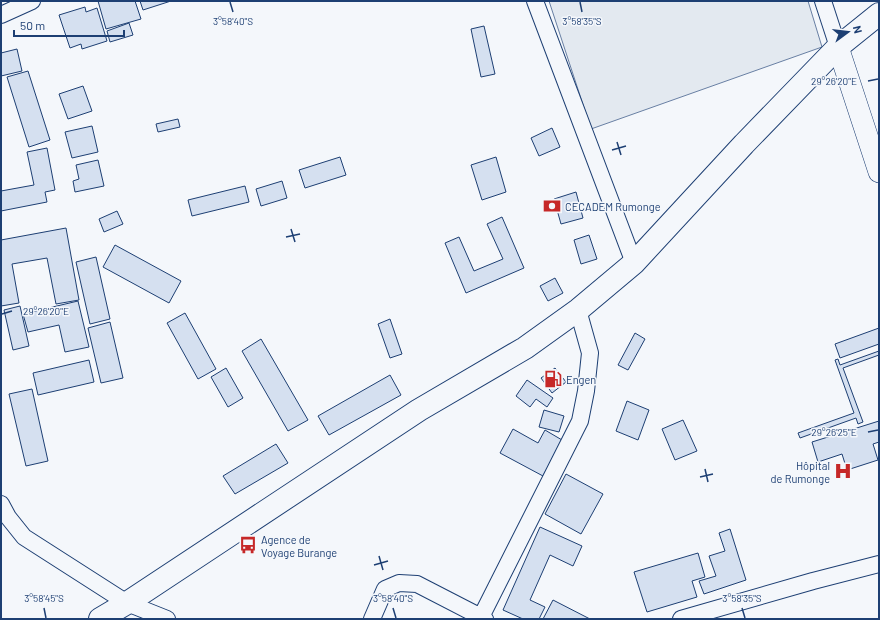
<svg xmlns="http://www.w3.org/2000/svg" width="880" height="620" font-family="Barlow,sans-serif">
<rect width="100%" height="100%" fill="#f4f7fb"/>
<path fill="#e3e9f0" stroke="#687fa3" d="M549,1H808L822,47L591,129Z"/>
<path fill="#d5e0f0" stroke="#1d3f73" d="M98,1H135L141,19L106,29Z
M140,1H171L143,10Z
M85,7L86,12L97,8L107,41L82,49L81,44L70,48L59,15Z
M129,23L133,35L110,42L107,31Z
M484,26L495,74L481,77L471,29Z
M17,49L22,71L1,76V53Z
M28,71L50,140L29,147L7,77Z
M83,86L92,111L68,119L59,94Z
M178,119L180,127L158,132L156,124Z
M92,126L98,152L72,158L65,132Z
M552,128L560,147L539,156L531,138Z
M47,148L55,190L45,192L47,202L1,211V191L34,185L27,152Z
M340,157L346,175L305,188L299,170Z
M496,157L506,192L482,200L471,165Z
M98,160L104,186L75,192L73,181L79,179L76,165Z
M282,181L287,198L261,206L256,189Z
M245,186L249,202L192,216L188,200Z
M576,192L583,218L561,224L554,199Z
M117,211L123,224L104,232L99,219Z
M502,217L524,268L466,293L445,243L459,237L474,271L503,259L487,224Z
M66,228L79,300L56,304L47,258L12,264L19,303L1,306V240Z
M589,235L597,259L581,264L574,240Z
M115,245L181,281L169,303L103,267Z
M96,257L110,319L90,324L76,262Z
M555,278L563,293L548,301L540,286Z
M78,301L89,347L65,352L59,325L28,332L23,314Z
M20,306L29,346L13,350L4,310Z
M185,313L216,369L198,379L167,323Z
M390,319L402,354L390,358L378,324Z
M110,322L123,378L101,383L88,328Z
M879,328V344L840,358L835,344Z
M635,333L645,339L628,370L618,365Z
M261,339L308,420L288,431L242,351Z
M879,351V355L843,368L863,422L858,424L856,418L800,438L798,433L854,413L835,360L838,359L840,365Z
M89,360L94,382L38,395L33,373Z
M226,368L243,398L228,407L211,377Z
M555,368L566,382L552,393L541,378Z
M390,375L401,395L329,435L318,416Z
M527,380L553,398L547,407L536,399L530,407L516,396Z
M32,389L48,461L26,466L9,394Z
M627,401L649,410L638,440L616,431Z
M544,410L564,416L559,432L539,427Z
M683,420L697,451L675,460L662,429Z
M879,421V442L873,444L878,460L847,470L842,454L818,462L812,442Z
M513,429L538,443L545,430L562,440L543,476L500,453Z
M276,444L288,463L235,494L223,476Z
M566,474L603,494L581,534L545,514Z
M540,527L582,546L573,566L550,555L530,600L545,607L539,619H523L503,610Z
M730,529L746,580L704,594L699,581L716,576L709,556L725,551L719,533Z
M698,553L705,577L692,581L697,597L647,612L634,572Z
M553,600L590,619H543Z"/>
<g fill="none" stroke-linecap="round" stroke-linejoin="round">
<g stroke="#1d3f73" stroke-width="18">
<path id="minor" d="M535,1L634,263
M823,1L838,47
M1,15L32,1
M1,504L8,517L24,537L127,603L167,619
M481,617L580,421L586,391L590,353L578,310
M372,619L385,589L399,583L417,584L485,619
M681,619L813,581L879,564"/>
</g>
<g stroke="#1d3f73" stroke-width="22">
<path id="major" d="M838,47L879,172"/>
</g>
<g stroke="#1d3f73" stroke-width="24">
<path id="highway" d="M100,619L127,603L419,410L525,348L578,310L634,263L744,144L838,47L879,14"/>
</g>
<use href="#minor" stroke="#f4f7fb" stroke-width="16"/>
<use href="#major" stroke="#f4f7fb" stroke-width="21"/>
<use href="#highway" stroke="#f4f7fb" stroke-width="22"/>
</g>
<path fill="none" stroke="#1d3f73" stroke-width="1.5" d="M230,2L233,12M580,2L582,12M868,81L878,79M617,142L621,155M612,150L626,146M291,229L295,242M286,237L300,234M2,314L12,311M868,432L878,430M705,469L708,482M700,477L713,474M379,556L383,570M374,565L388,561M44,608L46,618M393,608L396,618M742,608L745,618"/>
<defs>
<g id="bank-bare" transform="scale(1.38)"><path d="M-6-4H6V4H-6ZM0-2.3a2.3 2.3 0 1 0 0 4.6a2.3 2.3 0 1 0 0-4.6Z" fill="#c62828" stroke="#f4f7fb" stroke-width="2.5" paint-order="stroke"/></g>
<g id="fuel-bare" transform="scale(1.38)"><path d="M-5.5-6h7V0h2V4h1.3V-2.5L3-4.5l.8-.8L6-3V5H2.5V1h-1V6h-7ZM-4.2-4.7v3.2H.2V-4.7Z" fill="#c62828" stroke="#f4f7fb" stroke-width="2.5" paint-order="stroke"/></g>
<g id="hospital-bare" transform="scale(1.38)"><path d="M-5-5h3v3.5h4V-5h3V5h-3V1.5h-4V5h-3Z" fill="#c62828" stroke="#f4f7fb" stroke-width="2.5" paint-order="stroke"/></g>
<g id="bus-bare" transform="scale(1.38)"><path d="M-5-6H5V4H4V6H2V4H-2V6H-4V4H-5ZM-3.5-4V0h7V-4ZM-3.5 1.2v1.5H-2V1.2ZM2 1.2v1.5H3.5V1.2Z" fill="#c62828" stroke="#f4f7fb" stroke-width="2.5" paint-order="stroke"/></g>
</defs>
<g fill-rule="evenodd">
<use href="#bank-bare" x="552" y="206"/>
<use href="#fuel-bare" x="553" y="379"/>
<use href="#hospital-bare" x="843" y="471"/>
<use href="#bus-bare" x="248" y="545"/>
</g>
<g text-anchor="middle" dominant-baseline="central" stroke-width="3" stroke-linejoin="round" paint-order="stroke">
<g font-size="11" fill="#1d3f73" stroke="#f4f7fb" text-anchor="start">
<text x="565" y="206">CECADEM Rumonge</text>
<text x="566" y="379">Engen</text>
<text x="830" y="465" text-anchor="end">Hôpital<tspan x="830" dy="13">de Rumonge</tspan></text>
<text x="261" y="539">Agence de<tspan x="261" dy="13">Voyage Burange</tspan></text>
</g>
</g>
<g font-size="10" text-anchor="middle" fill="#1d3f73" stroke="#f4f7fb" stroke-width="3" stroke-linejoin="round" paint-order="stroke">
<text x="233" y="25">3°58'40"S</text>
<text x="582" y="25">3°58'35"S</text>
<text x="834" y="85">29°26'20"E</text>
<text x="46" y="315">29°26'20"E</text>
<text x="834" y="436">29°26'25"E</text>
<text x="44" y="602">3°58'45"S</text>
<text x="393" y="602">3°58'40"S</text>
<text x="742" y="602">3°58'35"S</text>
</g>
<rect width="880" height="620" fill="none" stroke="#1d3f73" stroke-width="4"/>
<g transform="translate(848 32) rotate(75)" stroke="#f4f7fb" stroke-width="3" paint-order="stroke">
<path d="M0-3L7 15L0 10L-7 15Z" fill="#1d3f73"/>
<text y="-6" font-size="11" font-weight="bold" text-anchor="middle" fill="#1d3f73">N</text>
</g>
<path d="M14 30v6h110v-6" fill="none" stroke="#1d3f73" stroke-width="2"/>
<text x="20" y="30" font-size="12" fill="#1d3f73" stroke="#f4f7fb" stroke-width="3" paint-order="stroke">50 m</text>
</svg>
